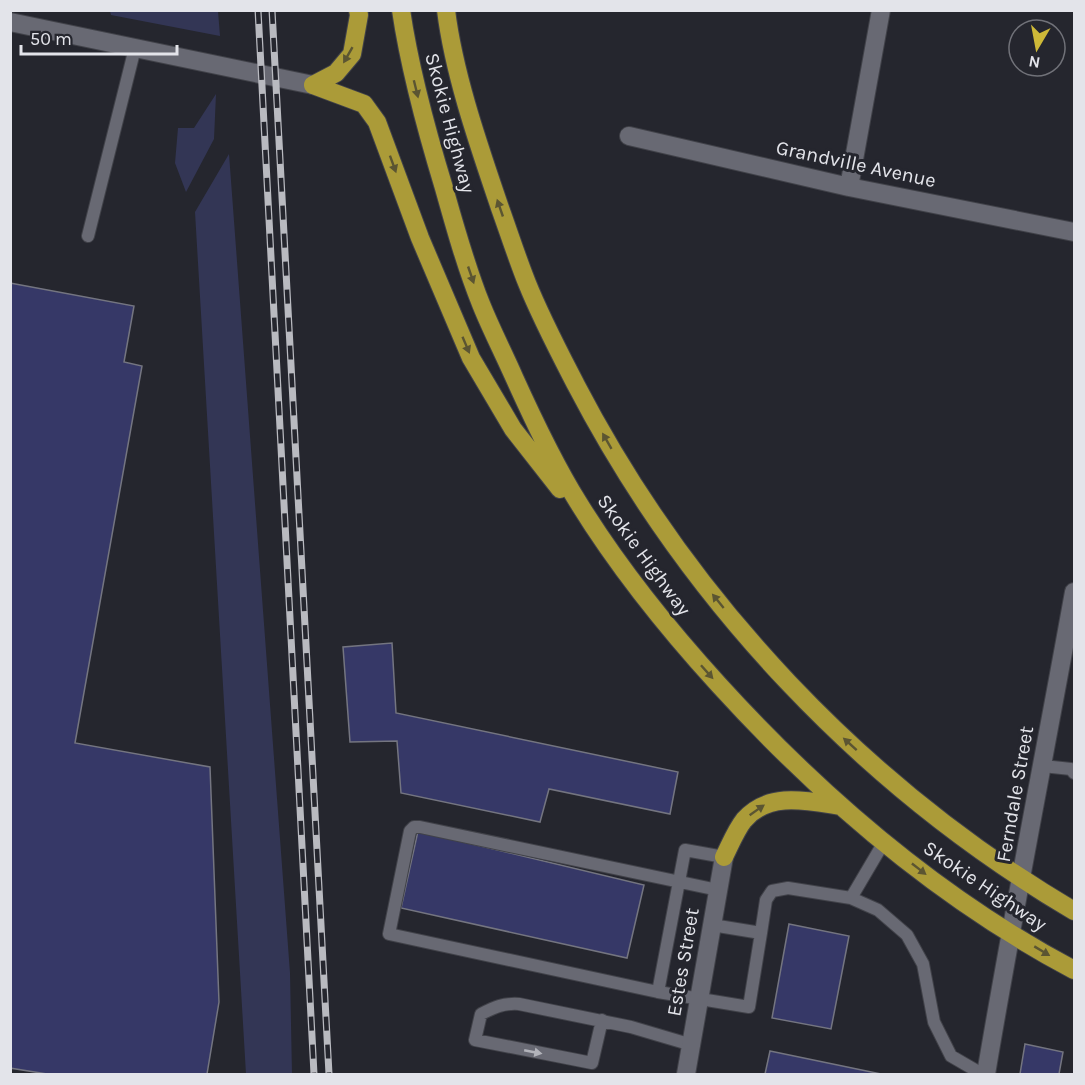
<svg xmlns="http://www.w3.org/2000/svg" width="1085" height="1085" font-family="Karla,sans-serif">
<rect width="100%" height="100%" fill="#25262e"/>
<path fill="#333655" d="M110,11H218L220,36L111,15Z
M216,94L214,139L186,192L175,163L178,128H194Z
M229,154L290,973L292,1074H246L195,212Z"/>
<path fill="#363867" stroke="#747580" stroke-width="1.5" d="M10,283L134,306L124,362L142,366L75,743L210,767L219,1002L207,1074H47L10,1068Z
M392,643L396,713L678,772L670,814L549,789L540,822L401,793L397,741L350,742L343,647Z
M418,831L644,885L627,958L401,908Z
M789,924L849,936L831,1029L772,1018Z
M1025,1044L1063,1052L1059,1074H1020Z
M770,1051L881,1074H765Z"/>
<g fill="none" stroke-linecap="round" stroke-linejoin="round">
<g stroke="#414249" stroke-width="14">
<path id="lane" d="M88,236L135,48
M1043,766L1071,769L1074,773
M724,857L685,850L658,992L749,1007L761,933
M851,898L878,910L907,935L923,964L934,1022L951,1056L982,1074
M712,925L761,933L766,900L772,891L788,888L851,898L884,842
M658,992L389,934L410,831L414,827H420L718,890
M602,1020L592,1063L475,1040L481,1014C495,1007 503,1003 519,1004L631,1027L692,1045"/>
</g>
<g stroke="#414249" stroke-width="20">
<path id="street" d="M629,136L849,187L1074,232
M849,187L881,10
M686,1074L724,857
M986,1074C1013,913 1045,753 1074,592"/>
</g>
<g stroke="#414249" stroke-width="20">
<path id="secondary" d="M10,22L313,85"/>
</g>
<g stroke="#414249" stroke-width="20">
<path id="highway" d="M401,10C410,71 426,129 444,188C455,227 466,267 481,304C491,329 503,352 514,377C533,419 553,462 578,502C618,567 667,628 719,685C821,797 940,899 1074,970
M446,10C454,75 479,146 500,208C509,233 517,258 527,283C541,318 559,352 576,385C689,602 864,787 1074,911
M313,85L364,104L377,122L420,238L471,358L513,429L560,489
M313,85L336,73L352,54L359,15L358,10
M724,857C730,845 736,830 744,820C769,791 808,801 841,806"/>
</g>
<use href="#lane" stroke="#686973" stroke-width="12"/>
<use href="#street" stroke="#686973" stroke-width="18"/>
<use href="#secondary" stroke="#686973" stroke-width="18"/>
<use href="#highway" stroke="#ab9b38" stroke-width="18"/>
<g stroke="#b9bac0" stroke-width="7">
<path id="rail" d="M258,10L314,1074
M272,10L329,1074"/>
</g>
<use href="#rail" stroke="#25262e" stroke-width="4.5" stroke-dasharray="14" stroke-linecap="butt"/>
</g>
<defs><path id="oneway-solid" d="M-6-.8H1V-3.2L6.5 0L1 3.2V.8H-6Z" transform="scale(1.5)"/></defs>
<g fill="#5b5532">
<use href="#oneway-solid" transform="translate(348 55) rotate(120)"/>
<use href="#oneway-solid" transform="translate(416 89) rotate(76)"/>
<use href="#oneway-solid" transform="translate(393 164) rotate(70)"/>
<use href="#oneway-solid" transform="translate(500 208) rotate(-109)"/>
<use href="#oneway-solid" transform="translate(471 275) rotate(71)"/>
<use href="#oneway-solid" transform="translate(466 345) rotate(67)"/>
<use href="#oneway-solid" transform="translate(607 441) rotate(-120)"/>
<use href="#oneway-solid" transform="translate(718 601) rotate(-129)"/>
<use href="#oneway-solid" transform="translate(707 672) rotate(48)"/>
<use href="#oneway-solid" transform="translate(850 744) rotate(-138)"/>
<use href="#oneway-solid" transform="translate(757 810) rotate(-35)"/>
<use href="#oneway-solid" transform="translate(919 869) rotate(38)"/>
<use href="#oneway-solid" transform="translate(1042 951) rotate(31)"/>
</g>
<use fill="#b2b3ba" href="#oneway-solid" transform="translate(533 1052) rotate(11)"/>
<g text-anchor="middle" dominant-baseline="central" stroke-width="6" stroke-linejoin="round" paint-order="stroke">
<g font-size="20" fill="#e3e4ea" stroke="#25262e">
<text transform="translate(450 123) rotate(75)">Skokie Highway</text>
<text transform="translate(856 164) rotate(12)">Grandville Avenue</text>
<text transform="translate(644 555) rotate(54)">Skokie Highway</text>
<text transform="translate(1015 794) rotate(-80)">Ferndale Street</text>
<text transform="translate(985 886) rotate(34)">Skokie Highway</text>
<text transform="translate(683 962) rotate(-80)">Estes Street</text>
</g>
</g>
<rect width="1085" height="1085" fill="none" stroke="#e3e4ea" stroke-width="24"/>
<g transform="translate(1037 48) rotate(190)"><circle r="28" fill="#25262e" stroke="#717279" stroke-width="1.5"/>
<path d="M0-4.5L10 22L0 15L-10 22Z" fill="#ceb938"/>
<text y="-9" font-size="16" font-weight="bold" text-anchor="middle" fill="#e3e4ea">N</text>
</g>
<path d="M21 45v9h156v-9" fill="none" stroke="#e3e4ea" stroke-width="3"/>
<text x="30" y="45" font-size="18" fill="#e3e4ea" stroke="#25262e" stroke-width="4.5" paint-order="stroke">50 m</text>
</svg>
